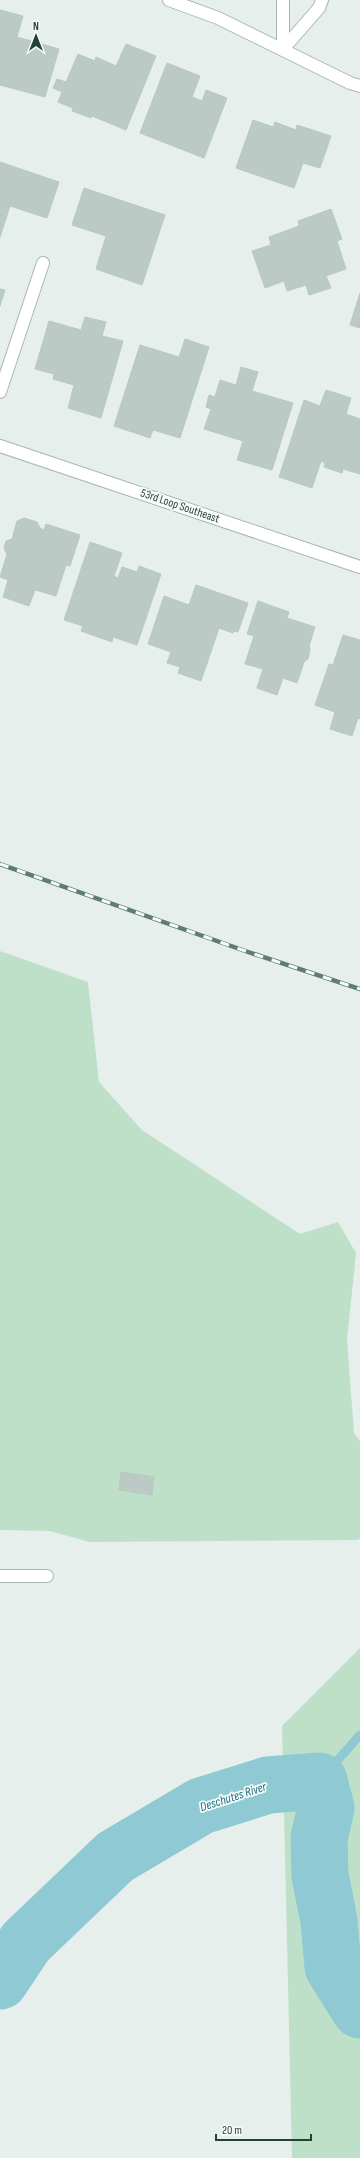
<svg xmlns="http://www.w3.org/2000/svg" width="360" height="2158" font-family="'Sofia Sans Condensed',sans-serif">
<rect width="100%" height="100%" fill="#e6efeb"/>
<path fill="#bfe0c8" d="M0,951L88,982L99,1082L142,1130L300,1234L338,1222L356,1253L347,1340L354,1433L360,1441V1538L358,1540L89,1542L50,1531L0,1530Z
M360,1648V2158H292L282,1726Z"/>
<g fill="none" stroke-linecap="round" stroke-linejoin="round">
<path stroke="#8ec9d4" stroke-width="9" d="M319,1781L360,1735"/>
<path stroke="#8ec9d4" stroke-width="57" d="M0,1981L26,1942L115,1857L201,1806L268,1785L319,1781L326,1808L319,1838L320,1875L329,1921L333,1967L360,2010"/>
</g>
<path fill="#bbcac4" stroke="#b8c9c2" d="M0,10L23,16L17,37L59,49L45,97L0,85Z
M126,44L156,56L126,130L92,116L91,118L72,111L73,108L58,102L62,92L53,88L57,79L66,82L78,54L95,61L96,57L116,66Z
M167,63L200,76L192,97L202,101L206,90L227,98L204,158L140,133Z
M253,120L273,127L275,122L296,130L297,125L331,136L320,168L303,163L294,188L236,168Z
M0,162L59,182L47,218L10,206L0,237Z
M84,188L165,215L142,285L96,269L106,236L72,225Z
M331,209L342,239L337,241L346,269L326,276L331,288L309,295L306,285L287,291L284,281L265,288L252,251L271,245L269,237L299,226L298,221Z
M0,289L5,290L0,306Z
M360,293V328L350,325Z
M85,317L106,322L102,336L123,341L101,418L68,408L74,385L53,379L54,374L35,369L49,321L81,330Z
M185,339L209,347L180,438L153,430L150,438L114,426L140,345L179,357Z
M241,367L258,372L252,391L293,403L272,470L237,460L243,441L204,429L211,409L206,407L209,395L215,397L220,380L236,385Z
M326,390L351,398L346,414L360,419V474L343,469L342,473L324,467L325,463L321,461L312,488L279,477L304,400L320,406Z
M24,518L37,522L40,528L44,530L46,524L80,535L70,566L66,565L56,596L35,590L29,606L3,597L8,580L0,577L7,554L4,548L6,541L12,539L17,521Z
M90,542L122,553L114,576L118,578L122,567L137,572L139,566L161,574L137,645L113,637L112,642L81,631L83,626L64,620Z
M196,585L248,603L238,632L234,631L233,633L219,628L201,681L178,673L180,667L167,663L171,652L148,644L164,596L189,605Z
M258,601L289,612L287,618L315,627L309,646L310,650L308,659L304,662L297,683L283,678L277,695L257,688L263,669L245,664L254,636L247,634Z
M343,635L360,640V719L358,718L352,736L330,729L335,712L315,705L329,664L333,665Z
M121,1472L154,1477L152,1495L119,1490Z"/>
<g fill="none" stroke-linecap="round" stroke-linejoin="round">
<g stroke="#a8b8b2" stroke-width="14">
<path id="lane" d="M0,392L43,263"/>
</g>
<g stroke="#a8b8b2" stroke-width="14">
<path id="street" d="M169,0L218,18L350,83L360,86
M283,49L319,8L322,0
M283,49V0
M0,446L360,567
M0,1576H47"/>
</g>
<use href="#lane" stroke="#fff" stroke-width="12"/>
<use href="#street" stroke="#fff" stroke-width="12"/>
<g stroke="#5f7d75" stroke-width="4.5">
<path id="rail" d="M0,864L248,952L360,989"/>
</g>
<use href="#rail" stroke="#f7fbf9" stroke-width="3" stroke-dasharray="9" stroke-linecap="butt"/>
</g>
<g text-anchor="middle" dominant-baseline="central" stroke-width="3.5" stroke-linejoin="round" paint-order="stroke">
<g font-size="12" fill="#24423a" stroke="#f7fbf9">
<text transform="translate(180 506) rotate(19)">53rd Loop Southeast</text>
</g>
<g font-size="13" font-style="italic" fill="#1c6f80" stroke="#f7fbf9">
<text transform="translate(233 1797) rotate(-18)">Deschutes River</text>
</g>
</g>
<g transform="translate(36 36)" stroke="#f7fbf9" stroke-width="3" paint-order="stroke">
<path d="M0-3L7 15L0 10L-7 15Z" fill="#24423a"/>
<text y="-6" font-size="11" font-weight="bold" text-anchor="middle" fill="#24423a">N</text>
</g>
<path d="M216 2134v6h95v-6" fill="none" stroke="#24423a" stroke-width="2"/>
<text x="222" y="2134" font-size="12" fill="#24423a" stroke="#f7fbf9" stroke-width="3" paint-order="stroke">20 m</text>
</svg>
